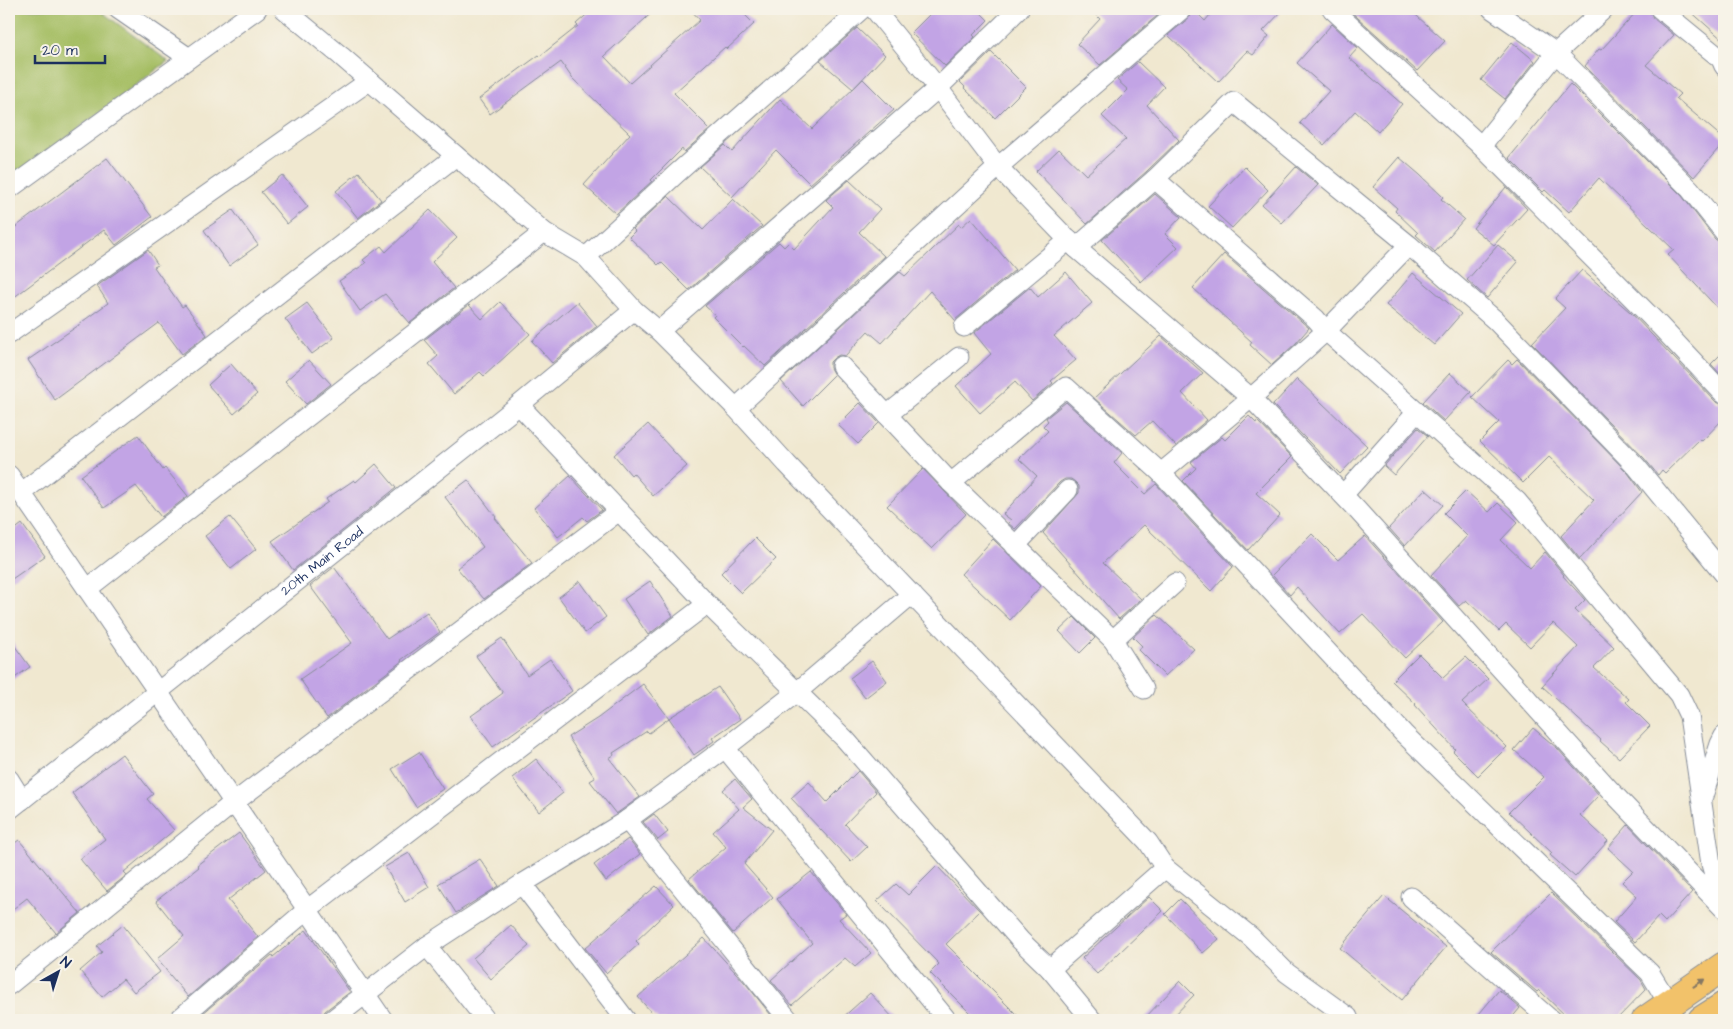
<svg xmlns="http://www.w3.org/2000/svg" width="1733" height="1029" font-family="'Architects Daughter',sans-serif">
<rect width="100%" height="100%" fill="#f7f3e8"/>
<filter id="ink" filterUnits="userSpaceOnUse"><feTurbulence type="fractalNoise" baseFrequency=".02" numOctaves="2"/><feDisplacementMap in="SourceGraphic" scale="10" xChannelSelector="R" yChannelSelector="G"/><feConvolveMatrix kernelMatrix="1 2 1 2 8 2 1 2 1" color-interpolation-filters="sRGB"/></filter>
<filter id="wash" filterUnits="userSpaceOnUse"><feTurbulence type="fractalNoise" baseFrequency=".0096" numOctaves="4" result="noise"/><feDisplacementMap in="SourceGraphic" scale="20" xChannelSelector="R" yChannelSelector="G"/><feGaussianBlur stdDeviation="1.12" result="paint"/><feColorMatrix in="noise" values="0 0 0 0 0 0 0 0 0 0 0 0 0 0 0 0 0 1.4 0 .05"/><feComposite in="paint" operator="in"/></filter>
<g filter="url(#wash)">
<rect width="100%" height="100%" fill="#f0e8d0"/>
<path fill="#a5be63" stroke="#607660" d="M9,9H98L168,61L9,181Z"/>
<g id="blocks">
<path fill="#c2a4e5" d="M593,9H656L604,56L630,83L700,20L690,9H739L754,24L727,49L725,47L674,93L706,125L705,126L709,130L684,152L682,149L651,180L652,181L616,214L584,185L630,134L572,78L561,62L490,114L479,99L539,55L540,56L578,26L576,24Z
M935,9H977L988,20L973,35L975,37L945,66L911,33Z
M1090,9H1165L1100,65L1077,44L1100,19Z
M1193,9L1205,21L1215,9H1284L1263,31L1269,36L1253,55L1247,51L1218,82L1168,35L1189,18Z
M1348,9H1409L1445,41L1417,71Z
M1639,9H1649L1653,18L1674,35L1646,65L1680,94L1676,98L1724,139V142L1694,177L1585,66L1599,49L1601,50Z
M1688,9H1724V41Z
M1332,24L1358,48L1349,58L1402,104L1378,132L1355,111L1324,145L1300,123L1329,91L1297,63Z
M857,28L885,55L853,89L820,61Z
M1512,42L1535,61L1505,99L1481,80Z
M991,52L1026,87L995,118L964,88L965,87L960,82Z
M1138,62L1164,87L1147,105L1179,140L1147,171L1087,224L1036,171L1059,149L1086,175L1126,139L1102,116L1128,90L1117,80Z
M863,79L894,110L810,184L776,150L732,197L700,167L725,145L732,152L780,99L812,129Z
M1570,84L1682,196L1715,239L1724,245V315L1668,255L1674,250L1599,178L1569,212L1545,190L1543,192L1509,158Z
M1399,157L1420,175L1443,197L1441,199L1464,219L1435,252L1416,235L1418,233L1395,211L1397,208L1373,187Z
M107,158L152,217L116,245L104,230L9,301V232Z
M1245,167L1268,190L1232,228L1208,206Z
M1296,167L1318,185L1282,223L1262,205Z
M359,172L381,200L358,218L336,191Z
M282,175L308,207L287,224L261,192Z
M849,180L880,209L859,232L884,256L765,366L744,346L743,347L713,317L715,315L705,306L779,242L784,247L788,243L794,249L833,207L826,200Z
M1506,187L1527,209L1494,245L1473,228Z
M1155,194L1181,217L1165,234L1178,247L1141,282L1102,240Z
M668,196L703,230L733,199L762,226L689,290L661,262L658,265L629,237L635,231L633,229Z
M233,210L258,245L229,266L204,230Z
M430,210L457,238L432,262L454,288L410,323L385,294L360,311L339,281L366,263L363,260L381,246L386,252Z
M971,218L1015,270L955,320L930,291L882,343L868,331L845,356L839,355L834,358L830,362V368L834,375L803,406L781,381L900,272L905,276L959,224L961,227Z
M1498,245L1518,262L1487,298L1467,280Z
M148,250L158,265L154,267L182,307L185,305L207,335L182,354L159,323L55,400L28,360L79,325V324L108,303L97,286Z
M1224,254L1309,328L1296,343L1272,365L1250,345L1252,342L1193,288Z
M1582,270L1630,312L1716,402L1724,405V418L1702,441L1700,439L1665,473L1662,470L1658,475L1644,458L1532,343L1565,308L1555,299Z
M1066,272L1092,303L1054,336L1076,360L1051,381L1053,383L1032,401L1015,382L980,413L956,386L991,354L974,333L1030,287L1038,297Z
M1413,273L1461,314L1434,345L1386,305Z
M500,302L530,334L484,376L480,372L454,394L429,364L438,356L424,340L469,305L482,319Z
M577,302L597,326L552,363L532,341Z
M307,303L334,338L312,354L285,319Z
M1161,336L1203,373L1182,393L1207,420L1176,446L1152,421L1136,435L1094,398Z
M1724,351V378L1711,364Z
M1517,359L1628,473L1642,492L1580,559L1561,536L1594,500L1549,457L1523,483L1480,441L1499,422L1472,397L1508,360L1512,364Z
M309,360L331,384L306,404L285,381Z
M231,364L257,394L234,414L208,385Z
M1450,373L1471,392L1444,421L1423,402Z
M1297,379L1367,446L1340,474L1273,405Z
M1066,402L1122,453L1114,463L1145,494L1156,484L1233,567L1211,591L1144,525L1103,563L1141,599L1119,619L1043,533L1079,493V486L1075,482L1071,479H1065L1060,482L1015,529L1008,523L1011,520L1003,514L1037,476L1019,459L1048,431L1043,426L1048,421L1046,418Z
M860,403L879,423L858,444L838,425Z
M1249,416L1256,423L1257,421L1292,457L1256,493L1280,515L1248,550L1183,481L1196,468L1191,462L1222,437L1225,440Z
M648,424L687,466L653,496L633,473L631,475L614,455Z
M1418,428L1428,436L1394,475L1384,466Z
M138,435L163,470L165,468L188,496L161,517L136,486L104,508L81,476Z
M376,464L396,488L293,570L272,541L328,502L326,499L354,480L356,482Z
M923,469L966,514L932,549L887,506Z
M570,476L602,510L587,521L583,517L558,537L534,508Z
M468,480L496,517L495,518L532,563L484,599L457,568L483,547L445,497Z
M1425,489L1443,505L1405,546L1389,528Z
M1466,491L1489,512L1498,503L1518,522L1501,540L1530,568L1545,552L1564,575L1563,576L1585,600L1575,610L1614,647L1594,668L1629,699L1626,702L1650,726L1619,758L1600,741L1601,740L1542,686L1578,647L1553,623L1530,647L1506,624L1499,631L1466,600L1459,606L1431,575L1467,536L1444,513Z
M230,517L256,549L231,569L205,536Z
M22,524L45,556L9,581V534Z
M1312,534L1338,560L1365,536L1443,622L1405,658L1363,614L1340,634L1297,587L1290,595L1272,575Z
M755,538L776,559L741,593L721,573Z
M993,539L1041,586L1010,620L961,574Z
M334,567L387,639L427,612L440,632L401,660L402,661L327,718L300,679L352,643L310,586Z
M580,581L606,617L585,633L559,597Z
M650,581L673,616L648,635L624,599Z
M1157,615L1194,649L1165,676L1139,650L1142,646L1133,637Z
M1074,617L1095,638L1080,653L1059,631Z
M9,638L30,667L9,682Z
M502,638L527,675L550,659L572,691L493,747L471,716L503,693L476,656Z
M1419,654L1443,678L1466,657L1488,679L1462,703L1507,747L1478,776L1453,751L1455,749L1415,705L1416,704L1392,681Z
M872,661L887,681L865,698L850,678Z
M643,684L669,718L649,733L647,731L613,753L614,755L609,758L640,797L616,814L590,781L595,778L568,737L598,718Z
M718,687L740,719L712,738L714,741L694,755L669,718Z
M1533,728L1557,748L1599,795L1580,815L1608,841L1575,877L1550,855L1552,853L1509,812L1544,777L1514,750Z
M419,752L443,789L416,807L392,769Z
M122,754L153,794L147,799L174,830L124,872L127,875L107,891L80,859L105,839L72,793Z
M536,759L563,793L539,812L512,778Z
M858,771L876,792L845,824L867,847L851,862L791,798L809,782L827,802Z
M735,779L752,799L743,807L772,830L744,864L773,897L733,933L689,879L726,847L713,832L739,809L723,790Z
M654,814L668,832L658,840L643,822Z
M1628,825L1692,892L1665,922L1659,916L1635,942L1614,922L1637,896L1622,882L1633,871L1608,848Z
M239,833L266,870L228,900L258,937L188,997L157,959L184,936L156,901L199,867L197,865Z
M628,839L640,854L606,881L594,865Z
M19,840L80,913L56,933L27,898L9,912V847Z
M409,853L429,887L405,902L385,867Z
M480,859L499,886L456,913L438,884Z
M937,866L980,911L946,944L1022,1020H977L930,973L939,964L877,901L896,884L908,895Z
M811,872L846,914L839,919L871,953L855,967L845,958L792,1005L771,980L812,943L777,899Z
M656,886L674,905L636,941L639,944L606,973L585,948Z
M1551,893L1641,980L1646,989L1616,1020H1570L1539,990L1537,992L1491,952Z
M1384,896L1446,947L1402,1000L1340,948Z
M1149,897L1163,911L1097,974L1082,958Z
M1180,899L1219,939L1203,953L1165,914Z
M123,925L160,972L134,992L123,979L102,997L80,971L102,952L97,946Z
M511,925L529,946L491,979L473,958Z
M306,930L350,992L325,1011L321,1020H208L202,1014L272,955L273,957Z
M704,938L746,984L775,1020H658L638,997Z
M1180,981L1194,995L1170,1020H1143Z
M1499,990L1520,1008L1510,1020H1474Z
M870,993L895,1020H840Z"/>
</g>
</g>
<g filter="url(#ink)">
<use href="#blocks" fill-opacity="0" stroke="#868c97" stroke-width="1"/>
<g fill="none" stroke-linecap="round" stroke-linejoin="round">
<g stroke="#868c97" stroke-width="21">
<g id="street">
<path d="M118,9L189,58"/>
<path d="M284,9L341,56L544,232L586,257L634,310L659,331L736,408L787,464L1148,842L1165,868L1050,969"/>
<path d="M874,9L938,88L998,167L1076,248L1251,398L1358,511L1610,790L1724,909"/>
<path d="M1332,9L1481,146L1660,326L1724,394"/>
<path d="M1492,9L1556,53L1690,189L1724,232"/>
<path d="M1660,9L1721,59L1724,66"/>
<path d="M1481,146L1556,53L1604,9"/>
<path d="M1155,179L1316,319L1326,331L1517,501L1679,695L1689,716L1711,864L1723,906"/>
<path d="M9,189L257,9"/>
<path d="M1076,248L1155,179L1234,102L1409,245L1495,320L1636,466L1724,574"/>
<path d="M586,257L676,174L862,9"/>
<path d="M964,327L1069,240"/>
<path d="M659,331L938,88L1019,9"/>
<path d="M9,334L369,81"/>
<path d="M841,366L951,483L1113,640L1144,689"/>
<path d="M519,405L707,604L845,739L1020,940L1050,969L1092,1020"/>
<path d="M736,408L998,167L1182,9"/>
<path d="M887,415L959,357"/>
<path d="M1161,473L1251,398L1326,331L1409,245"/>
<path d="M9,475L383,1020"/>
<path d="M951,483L1066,387L1161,473L1404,734L1650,973L1669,1004"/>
<path d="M21,493L456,156"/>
<path d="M1343,495L1417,412"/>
<path d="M1015,546L1068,490"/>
<path d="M87,589L544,232"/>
<path d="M1113,640L1175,583"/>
<path d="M725,748L947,1020"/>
<path d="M9,779L22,800"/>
<path d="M1703,796L1720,744L1724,736"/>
<path id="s1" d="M9,810L519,405L634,310"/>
<path d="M627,820L789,1020"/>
<path d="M1165,868L1251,937L1287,973L1348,1017L1349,1020"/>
<path d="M522,884L626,1020"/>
<path d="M1411,897L1551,1020"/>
<path d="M427,946L486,1020"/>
<path d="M9,985L232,804L619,511"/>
<path d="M178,1020L308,909L707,604"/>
<path d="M332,1020L427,946L522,884L627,820L725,748L797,692L912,594"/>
</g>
</g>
<g stroke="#868c97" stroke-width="30">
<path id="primary" d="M1646,1020L1724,966
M1702,1020L1724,1006"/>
</g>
<use href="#street" stroke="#fff" stroke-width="19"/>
<use href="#primary" stroke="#f2c26a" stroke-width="28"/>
</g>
<defs><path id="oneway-solid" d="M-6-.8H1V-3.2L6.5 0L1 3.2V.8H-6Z" transform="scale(1.25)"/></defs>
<use fill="#867864" href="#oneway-solid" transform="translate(1699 983) rotate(-34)"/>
</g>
<g text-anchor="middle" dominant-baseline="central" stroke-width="5" stroke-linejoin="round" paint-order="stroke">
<g font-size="14" fill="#1b2f5e" stroke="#f7f3e8">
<text stroke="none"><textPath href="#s1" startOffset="400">20th Main Road</textPath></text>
</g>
</g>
<rect width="1733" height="1029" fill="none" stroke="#f7f3e8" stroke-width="30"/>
<g transform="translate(58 972) rotate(39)" stroke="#f7f3e8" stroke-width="4" paint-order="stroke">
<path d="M0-4L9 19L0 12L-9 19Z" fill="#1b2f5e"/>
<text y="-8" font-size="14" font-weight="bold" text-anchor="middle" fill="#1b2f5e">N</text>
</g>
<path d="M35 55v8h70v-8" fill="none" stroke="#1b2f5e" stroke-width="2.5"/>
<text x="42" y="55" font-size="15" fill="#1b2f5e" stroke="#f7f3e8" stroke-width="4" paint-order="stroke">20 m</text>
</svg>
